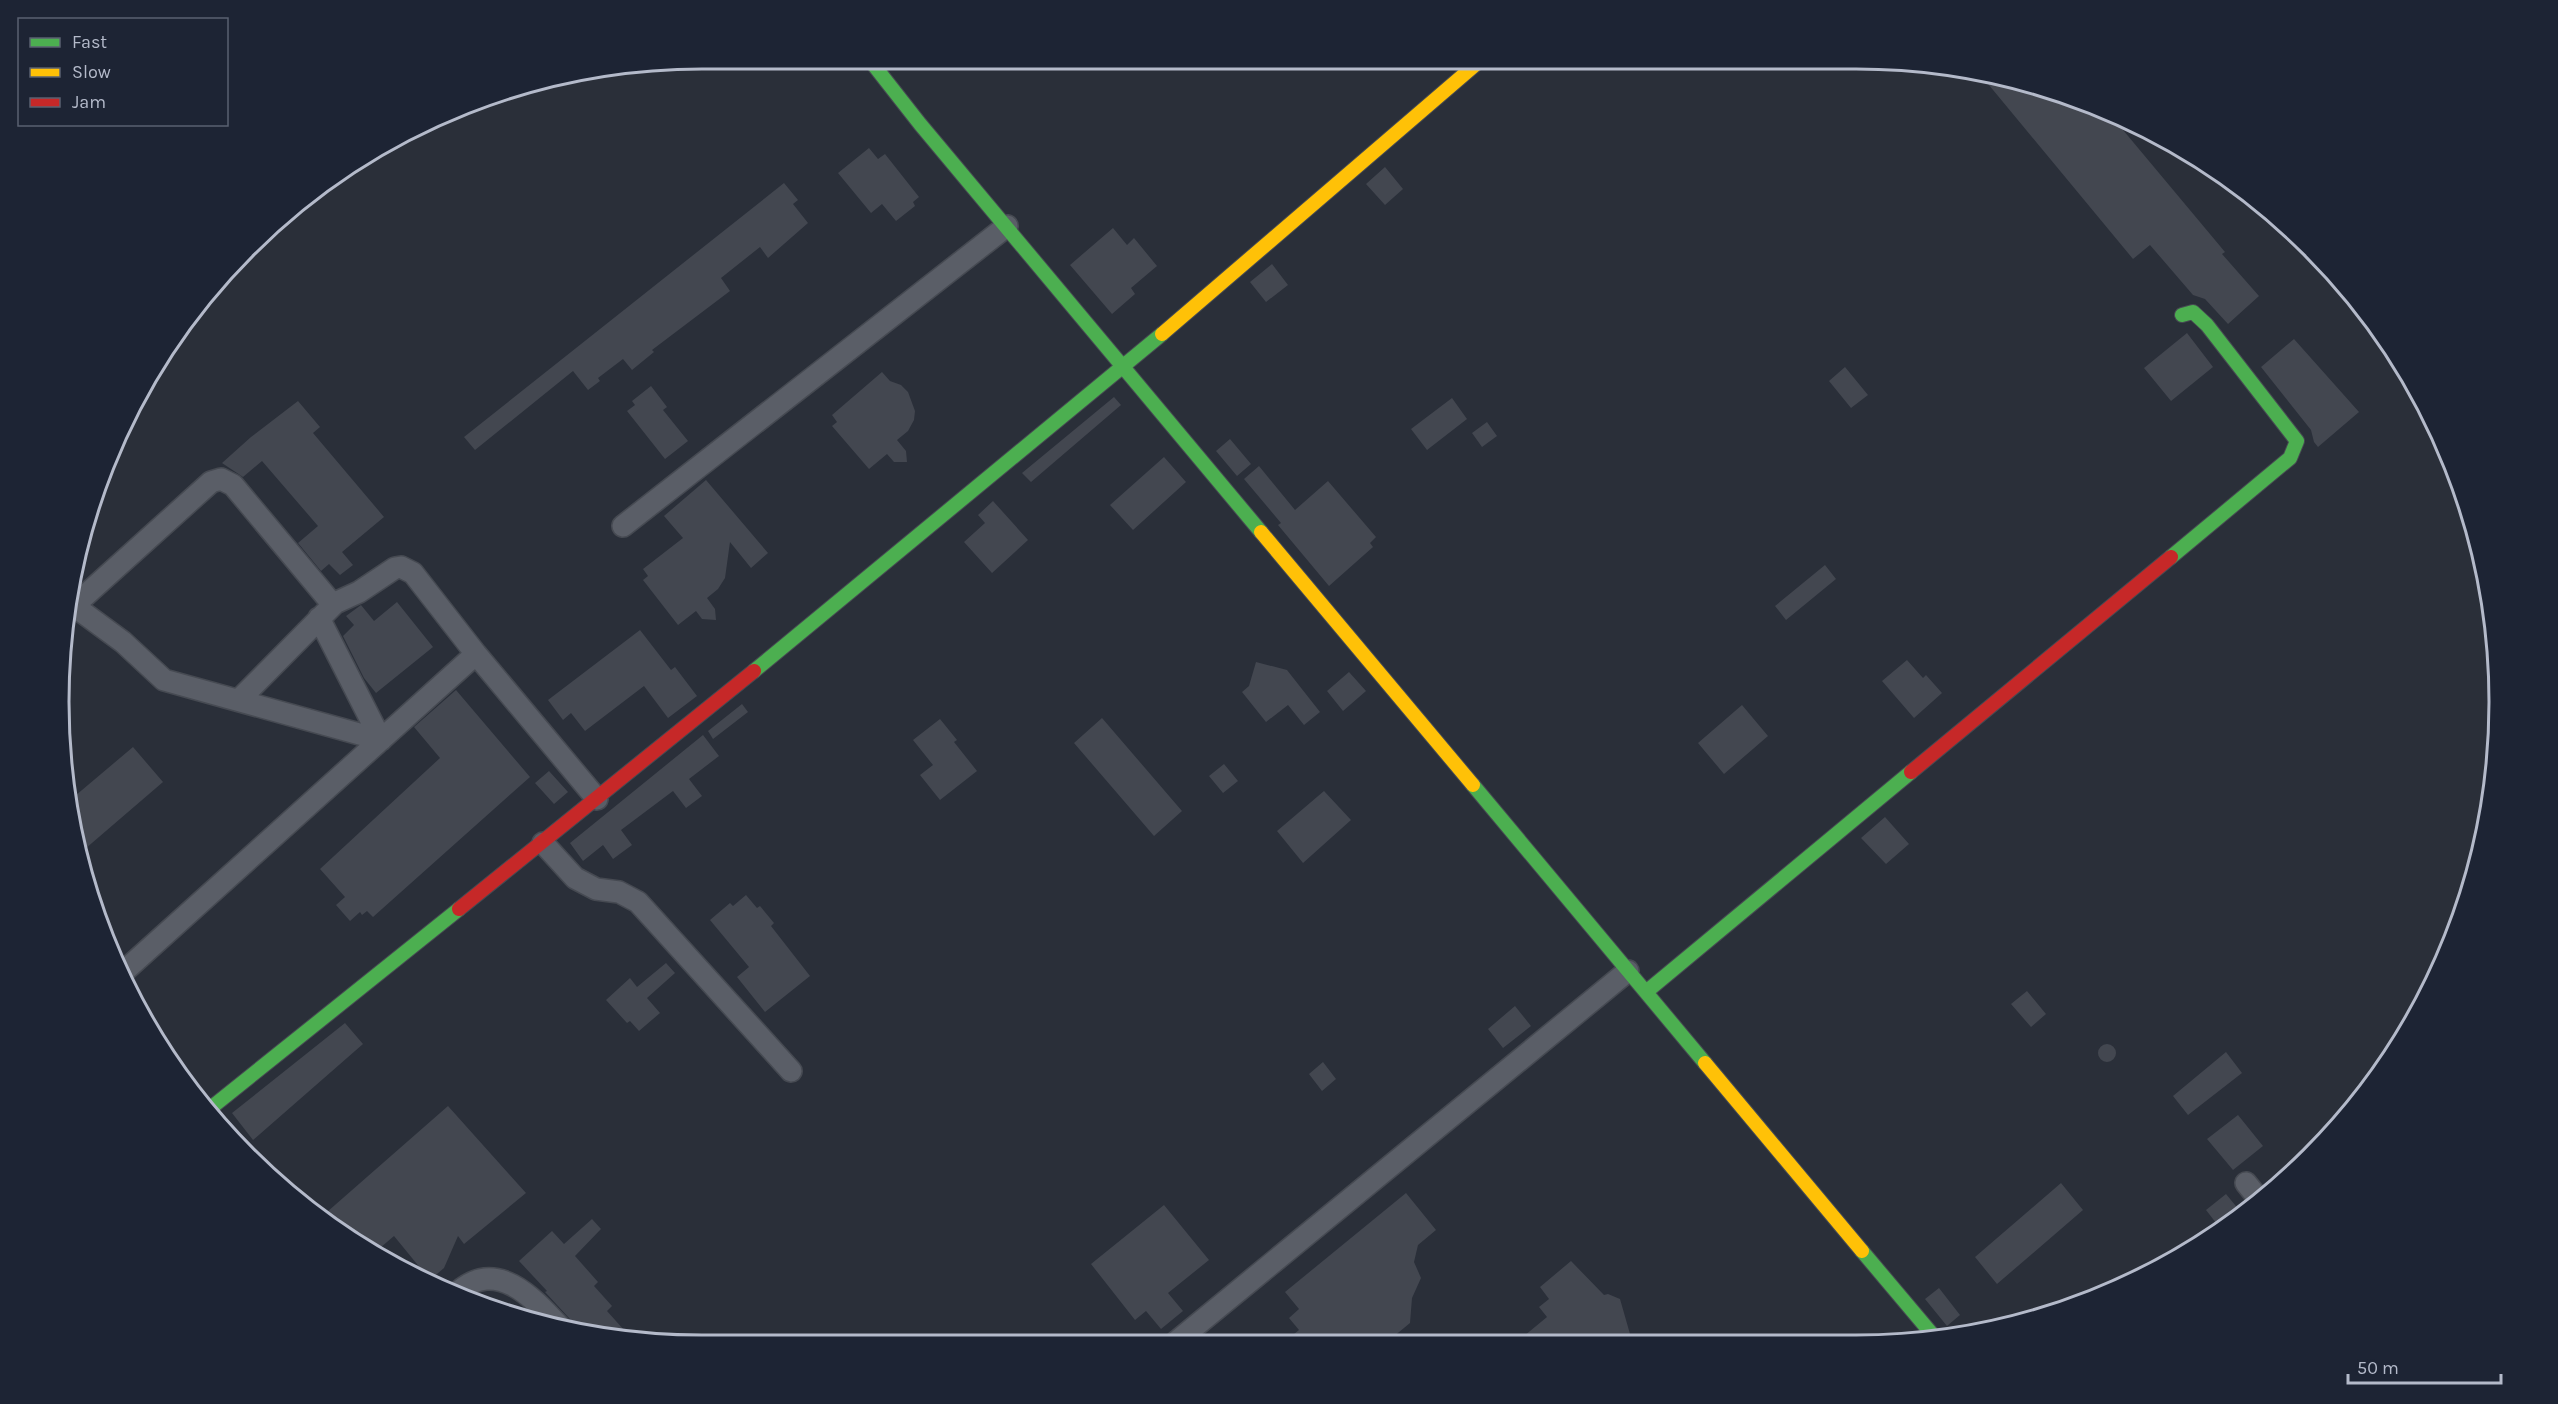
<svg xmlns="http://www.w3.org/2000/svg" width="2558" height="1404" font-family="Karla,sans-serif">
<rect width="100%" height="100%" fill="#2a2f39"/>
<path fill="#434750" d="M1979,73L2023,81L2113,118L2225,252L2222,254L2259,296L2228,324L2205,299L2193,295L2150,245L2133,259Z
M869,148L878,159L885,154L919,197L913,202L915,206L896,221L882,204L871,213L838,173Z
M1385,167L1403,189L1385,205L1366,184Z
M784,183L798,200L793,204L808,223L768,258L760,247L721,278L730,291L652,350L654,352L632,370L623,359L598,378L600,381L588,390L573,371L475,450L464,437Z
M1113,228L1127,245L1134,238L1157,266L1131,288L1135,294L1112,314L1070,265Z
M1272,264L1288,285L1266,302L1250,282Z
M2187,333L2213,367L2171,401L2144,368Z
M2294,339L2359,412L2318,447L2314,442L2311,430L2261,367Z
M1845,367L1868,395L1851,408L1829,381Z
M882,372L890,381L901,385L908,392L915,411L914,420L908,431L897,440L906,451L907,462H894L887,454L869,469L832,426L837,422L832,415Z
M651,386L667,407L663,410L688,441L665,459L627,411L635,405L632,401Z
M1114,397L1121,405L1031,482L1022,473Z
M1452,398L1467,419L1427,450L1411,429Z
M298,401L320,427L313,433L384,517L342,552L353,565L340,575L329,564L321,571L298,543L318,526L262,461L243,477L222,463L251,437Z
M1487,422L1497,436L1482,447L1472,433Z
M1230,439L1251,464L1237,476L1216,451Z
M1164,457L1186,482L1133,530L1110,505Z
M1259,466L1295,510L1328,481L1376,537L1370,543L1373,547L1329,586L1278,525L1281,523L1244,479Z
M706,480L768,553L751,568L730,542L725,578L718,589L707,598L715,609L716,620L702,619L696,611L678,625L643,580L648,576L643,569L683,538L664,516Z
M993,501L1028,540L992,573L964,542L985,523L978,515Z
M1825,565L1836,579L1786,620L1775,606Z
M397,602L433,647L376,693L364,678L343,636L354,625L346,616L361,605L374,621Z
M640,630L671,670L675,667L697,696L668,718L644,686L585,731L571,713L563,720L548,700Z
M1907,660L1923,678L1926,675L1942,693L1914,718L1882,681Z
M1256,662L1287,670L1320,712L1304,725L1288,705L1266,722L1242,692L1249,686Z
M1349,672L1366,691L1343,711L1327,691Z
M456,690L530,777L373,917L367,911L362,915L360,912L350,921L336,905L345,897L320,869L440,758L414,727Z
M742,704L748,712L713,739L708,731Z
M1742,705L1768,736L1724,774L1698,743Z
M1102,718L1182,811L1154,836L1074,743Z
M940,719L957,740L954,742L977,771L940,800L920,775L933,765L913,740Z
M703,735L719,756L689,779L702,796L686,808L673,791L621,830L632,845L613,859L603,845L583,861L570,843Z
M133,747L163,782L78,855L69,801Z
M1224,764L1238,781L1223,793L1209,776Z
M549,771L568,792L554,804L535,783Z
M1324,791L1351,820L1303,863L1277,831Z
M1885,817L1909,844L1886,864L1861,838Z
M746,895L757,908L760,906L774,923L771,926L810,976L765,1012L737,977L749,967L710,920L730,903L733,906Z
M666,963L675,973L647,998L660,1013L639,1031L630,1021L627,1023L606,1000L630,978L637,987Z
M2027,991L2046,1014L2031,1027L2011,1004Z
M1515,1006L1531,1026L1503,1048L1488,1029Z
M345,1023L363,1044L253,1140L232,1113Z
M2098 1053a9 9 0 1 1 18 0a9 9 0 1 1-18 0Z
M2226,1052L2242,1073L2188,1115L2173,1096Z
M1323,1062L1336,1079L1322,1091L1309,1074Z
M448,1106L526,1193L464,1244L458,1236L444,1268L430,1280L394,1236L373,1254L319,1219Z
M2238,1115L2263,1146L2233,1170L2207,1139Z
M2061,1183L2083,1210L1997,1284L1975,1257Z
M1406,1193L1436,1230L1418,1245L1414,1262L1421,1278L1412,1298L1410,1323L1387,1342H1284L1299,1330L1289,1318L1299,1309L1285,1292Z
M2226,1194L2240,1211L2220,1228L2206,1210Z
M1164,1205L1209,1260L1168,1293L1183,1311L1161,1329L1146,1311L1135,1320L1091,1264Z
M592,1219L601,1229L575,1256L598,1282L594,1286L612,1306L607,1311L633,1340L581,1331L545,1292L547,1291L519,1261L552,1231L564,1244Z
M1571,1261L1604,1295L1608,1294L1620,1299L1632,1341H1518L1547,1317L1539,1307L1549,1299L1540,1287Z
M1939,1288L1960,1315L1947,1326L1925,1299Z"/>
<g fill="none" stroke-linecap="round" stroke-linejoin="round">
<g stroke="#464a52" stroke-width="24">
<path id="street" d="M623,526L1007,226
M74,606L123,642L164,680L381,740
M68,611L211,482L221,479L233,485L329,600L335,603
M319,618L381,740
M239,700L335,603L359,592L395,568L401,567L413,573L476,654L597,799
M543,843L575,878L596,889L619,892L638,902L791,1071
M121,974L476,654
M2246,1183L2258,1198
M458,1292C498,1257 535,1300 561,1328
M1176,1342L1628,971"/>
</g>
<g stroke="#464a52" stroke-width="16">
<path id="fast" d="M869,59L920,124L1261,532
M2171,557L2290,458L2297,441L2207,325L2193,312L2182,315
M754,671L1162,334
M1473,785L1705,1063
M1646,992L1911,772
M207,1111L459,909
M1862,1251L1937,1340"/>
</g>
<g stroke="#464a52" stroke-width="16">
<path id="slow" d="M1162,334L1482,59
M1261,532L1473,785
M1705,1063L1862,1251"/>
</g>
<g stroke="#464a52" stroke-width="16">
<path id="jam" d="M1911,772L2171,557
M459,909L754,671"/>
</g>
<use href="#street" stroke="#5a5e67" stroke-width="21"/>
<use href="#fast" stroke="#4caf50" stroke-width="14"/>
<use href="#slow" stroke="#ffc107" stroke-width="14"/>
<use href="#jam" stroke="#c62828" stroke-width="14"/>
</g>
<path d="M0 0H2558V1404H0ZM702 69H1856A633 633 0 0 1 2489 702V702A633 633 0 0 1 1856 1335H702A633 633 0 0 1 69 702V702A633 633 0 0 1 702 69Z" fill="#1d2434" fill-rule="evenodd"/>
<path fill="none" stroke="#b4baca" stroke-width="3" d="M702 69H1856A633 633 0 0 1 2489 702V702A633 633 0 0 1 1856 1335H702A633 633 0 0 1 69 702V702A633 633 0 0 1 702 69Z"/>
<rect x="18" y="18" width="210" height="108" fill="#1d2434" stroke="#596070" stroke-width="1.5"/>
<rect x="30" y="38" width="30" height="9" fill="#4caf50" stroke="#596070" stroke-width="1.5"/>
<text x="72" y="48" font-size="18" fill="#b4baca">Fast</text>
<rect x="30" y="68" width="30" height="9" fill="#ffc107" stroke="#596070" stroke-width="1.5"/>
<text x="72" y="78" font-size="18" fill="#b4baca">Slow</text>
<rect x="30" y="98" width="30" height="9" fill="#c62828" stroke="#596070" stroke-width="1.5"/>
<text x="72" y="108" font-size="18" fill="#b4baca">Jam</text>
<path d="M2348 1374v9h153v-9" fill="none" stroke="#b4baca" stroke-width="3"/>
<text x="2357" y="1374" font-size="18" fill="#b4baca" stroke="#1d2434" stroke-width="4.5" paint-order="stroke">50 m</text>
</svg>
